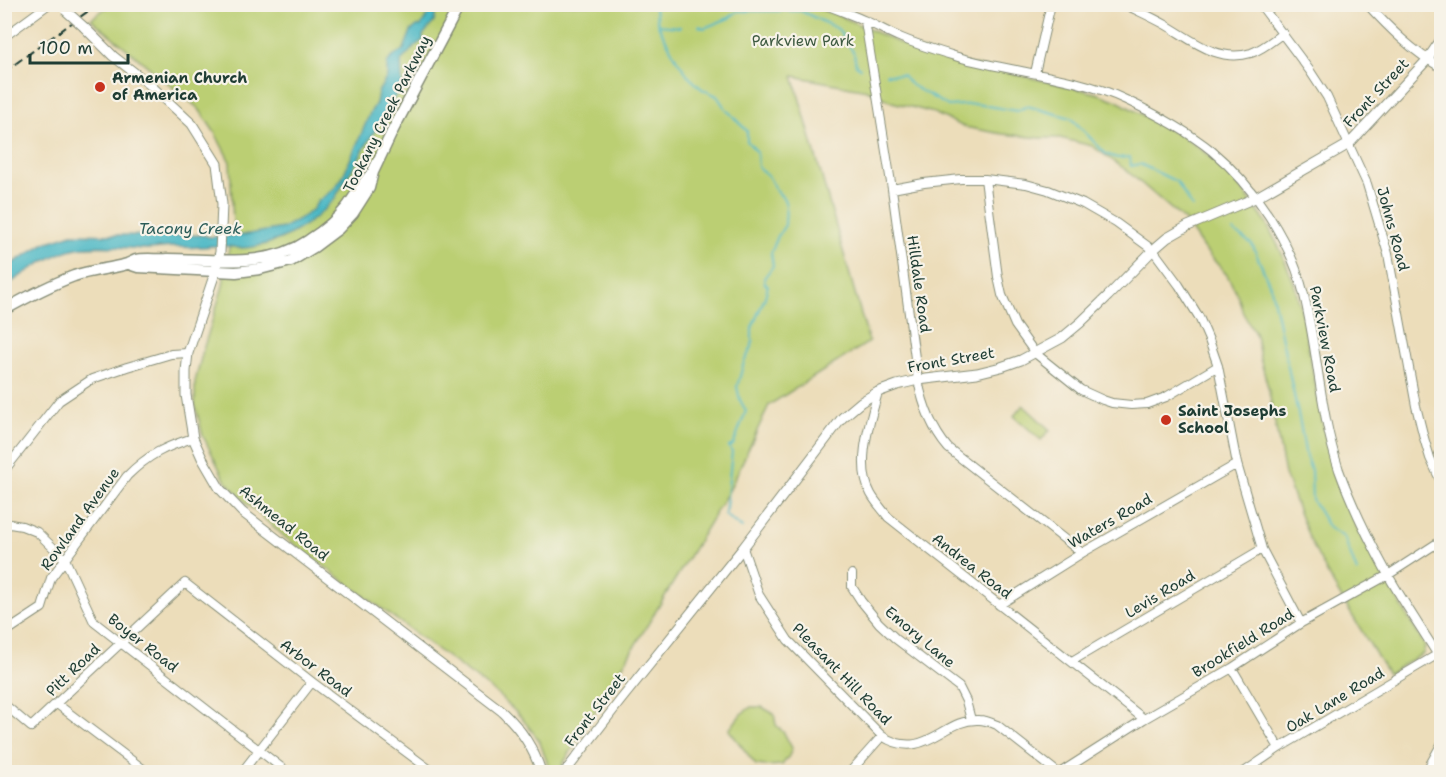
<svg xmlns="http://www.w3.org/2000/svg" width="1446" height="777" font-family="'Shantell Sans',sans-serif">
<rect width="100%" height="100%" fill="#f7f3e8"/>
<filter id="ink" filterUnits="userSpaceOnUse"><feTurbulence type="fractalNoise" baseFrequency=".0167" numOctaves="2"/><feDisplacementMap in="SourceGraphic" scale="12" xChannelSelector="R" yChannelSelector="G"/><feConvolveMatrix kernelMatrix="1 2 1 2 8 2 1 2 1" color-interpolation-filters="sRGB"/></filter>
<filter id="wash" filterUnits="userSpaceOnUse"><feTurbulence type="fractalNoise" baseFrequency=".008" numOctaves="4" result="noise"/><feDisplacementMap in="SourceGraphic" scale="24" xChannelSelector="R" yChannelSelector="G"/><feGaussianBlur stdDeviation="1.35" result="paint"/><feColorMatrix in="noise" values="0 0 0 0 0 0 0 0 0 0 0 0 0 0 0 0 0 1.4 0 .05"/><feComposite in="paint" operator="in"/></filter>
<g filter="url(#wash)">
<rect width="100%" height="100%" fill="#ecddba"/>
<path fill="#bbcf73" stroke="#6d8654" stroke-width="1.5" d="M111,4L806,5L838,15L899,43L947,59L1058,84L1099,94L1117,101L1185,138L1203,151L1224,169L1241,188L1265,221L1280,249L1294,283L1301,309L1327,446L1337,481L1359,533L1425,646L1423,654L1388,674L1331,581L1311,542L1297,507L1285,474L1268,387L1260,358L1256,335L1243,313L1238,296L1227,275L1204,249L1185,221L1126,170L1092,146L1060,138H1041L1003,134L964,127L934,113L892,102L867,90L793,76L869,342L769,405L730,489L560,769L550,770L539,740L520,716L496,693L286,538L246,503L225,480L203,436L195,405V382L203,350L223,286L225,272L233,223L230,162L215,133L199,109L91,19Z
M1023,405L1050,430L1041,440L1014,416Z
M751,707H762L774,714L776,725L784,733L792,748L789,756L782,765L766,766L756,765L729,730L741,714Z"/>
<path fill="#4ab7c5" stroke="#347a7c" stroke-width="1.5" d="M431,5H437L434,22L423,35V40L415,46L401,61L402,84L397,93L335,198C312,225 277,247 241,248C236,248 232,246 227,246C218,245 209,247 200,247C192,248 185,247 177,247C166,247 156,249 145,249C123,248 99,244 77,248C53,253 24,273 5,287V268L45,243L72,234L165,236L203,235L210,237L243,235L283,228L304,216L313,209L318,201L334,189L342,178L360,137L370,113L376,103L378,92L387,77V64L390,59L404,49L411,31L417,26H421L430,12Z"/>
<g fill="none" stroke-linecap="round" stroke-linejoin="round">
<path stroke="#4ab7c5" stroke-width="2" d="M650,4L655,9L658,25L680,27
M658,25L677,60L690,78L702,89L717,96L725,108L747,131V141L757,152L758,167L769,177L775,189L784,199L786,205L785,225L778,236L771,253L773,266L764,278L765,284L768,285L765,297L752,328V347L744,362L737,387L740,400L746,411L733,445L729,447L732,452L725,515L742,528
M699,26L704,28L729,18L738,11H801L838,29L854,53L856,65L860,68
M886,74L903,75L911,85L948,106L976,104L1017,111L1027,106L1071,118L1106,154L1117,158L1130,157L1131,166L1140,164L1177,182L1192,207
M1233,231L1252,244L1271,288L1300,423L1306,457L1311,470L1312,500L1329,528L1344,537L1357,572"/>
</g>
</g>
<g filter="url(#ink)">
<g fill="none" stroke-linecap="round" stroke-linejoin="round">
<g stroke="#868d77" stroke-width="10">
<path id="minor" d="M824,4C838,10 852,15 866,21C877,26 887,32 897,36C917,45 938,51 958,57C1014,73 1073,75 1126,100C1156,114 1186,130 1212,151C1254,186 1291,241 1304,295C1318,352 1320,413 1339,470C1352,506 1369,540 1387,573C1404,604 1424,632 1442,662
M1124,4C1138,11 1152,17 1166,25C1192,40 1218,63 1251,53C1263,49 1273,40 1283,33
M1260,4L1310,71L1327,97L1367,184L1388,254L1416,406L1424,438L1430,458L1442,484
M1367,4C1389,28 1413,52 1442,68
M865,21L892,189L918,380C923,406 931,428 948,448L1082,553
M4,37L49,4
M1035,73L1051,4
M985,179L998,277L1002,295L1015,325L1035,353L1081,390L1103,400L1112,403L1131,405L1147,404L1166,397L1218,366
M892,189L924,183L961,179H985L1026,184L1048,190L1083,204L1116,223L1153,250L1179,285L1199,317L1209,340L1218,366L1237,464L1262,549L1301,623
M878,392C870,422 855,465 871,494C876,503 883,510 888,517L1144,719
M4,471L59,401L92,379L127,367L171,354L188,353
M4,523L22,526L37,532L65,559L94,622L287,772
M743,548L759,595L788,640L882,736C925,763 943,718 979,720C986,720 992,723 997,725L1057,772
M852,574V587L861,601L879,623L896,639L959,687L966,701L971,720
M999,605L1082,553L1237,464
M4,633L42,608L51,578L127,476C149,454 165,447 193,438
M1072,661L1262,549
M1232,668L1279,748
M4,704L31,727L185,583L312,682L433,772
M57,704L147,772
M242,772L312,682
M850,772L882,736
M1061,772L1144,719L1232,668L1301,623L1388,575L1442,540
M1244,772L1279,748L1440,653
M1426,772L1442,743"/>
</g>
<g stroke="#868d77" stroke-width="11">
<path id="tertiary" d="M84,27L113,56L149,84L192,124L217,164L222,204L220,252L215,273L188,353L186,371V395L193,438L202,458L220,489L242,512L503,712C521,729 534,749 541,772
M565,772L620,701L743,548L842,418L861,402L878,392L897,385L918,380L977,373L1001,367L1021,360L1062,338L1080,323L1108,296L1153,250L1167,238L1188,226L1255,198L1349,144L1427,60L1442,38"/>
</g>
<g stroke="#868d77" stroke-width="13">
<path id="secondary" d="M129,264L138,267L236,272L260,269L291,261L314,247L338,229L353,213L369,188L373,172L393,130L460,4
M4,310C27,297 50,285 74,276C92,270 110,269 127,264C130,263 133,261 136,260C145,258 158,260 167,259C216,259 267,269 309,240C323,231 337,220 347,207C355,196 361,185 371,174"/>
</g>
<use href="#minor" stroke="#fff" stroke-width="8"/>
<use href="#tertiary" stroke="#fff" stroke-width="9"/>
<use href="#secondary" stroke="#fff" stroke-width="10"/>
<path stroke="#1f3d34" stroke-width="2" stroke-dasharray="9 4.5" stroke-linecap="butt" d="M4,72L98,4"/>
<g stroke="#868d77" stroke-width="11" stroke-linecap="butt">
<path id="tertiary-bridge" d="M65,10L84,27"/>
</g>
<use href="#tertiary-bridge" stroke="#fff" stroke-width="9"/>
</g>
</g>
<g fill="#c8321e" stroke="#f7f3e8" stroke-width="2">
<circle cx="100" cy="87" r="6"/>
<circle cx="1166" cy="420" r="6"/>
</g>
<g text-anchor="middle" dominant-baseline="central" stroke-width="4.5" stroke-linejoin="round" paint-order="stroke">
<g font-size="15" fill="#3e5a41" stroke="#f7f3e8">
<text x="803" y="41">Parkview Park</text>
</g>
<g font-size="15" font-weight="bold" fill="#1f3d34" stroke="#f7f3e8" text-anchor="start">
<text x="112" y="78">Armenian Church<tspan x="112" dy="17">of America</tspan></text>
<text x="1178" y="411">Saint Josephs<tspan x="1178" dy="17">School</tspan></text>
</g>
<g font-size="15" fill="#1f3d34" stroke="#f7f3e8">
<text transform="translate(1376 93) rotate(-47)">Front Street</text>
<text transform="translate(387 114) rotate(-63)">Tookany Creek Parkway</text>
<text transform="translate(1393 229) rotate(75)">Johns Road</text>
<text transform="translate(919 284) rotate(82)">Hilldale Road</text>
<text transform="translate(1325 339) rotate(79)">Parkview Road</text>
<text transform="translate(951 360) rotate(-10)">Front Street</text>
<text transform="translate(80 519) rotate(-54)">Rowland Avenue</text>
<text transform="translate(1110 521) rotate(-30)">Waters Road</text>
<text transform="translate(284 523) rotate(39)">Ashmead Road</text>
<text transform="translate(972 566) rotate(38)">Andrea Road</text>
<text transform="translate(1160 594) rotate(-31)">Levis Road</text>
<text transform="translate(920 637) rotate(40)">Emory Lane</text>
<text transform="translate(143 643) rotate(38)">Boyer Road</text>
<text transform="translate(1243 643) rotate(-32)">Brookfield Road</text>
<text transform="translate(316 668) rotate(37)">Arbor Road</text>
<text transform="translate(73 670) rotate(-44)">Pitt Road</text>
<text transform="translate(842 674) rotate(46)">Pleasant Hill Road</text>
<text transform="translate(1335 700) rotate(-31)">Oak Lane Road</text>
<text transform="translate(595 710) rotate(-52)">Front Street</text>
</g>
<g font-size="16" font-style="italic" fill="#2a5c58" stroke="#f7f3e8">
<text x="190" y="228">Tacony Creek</text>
</g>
</g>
<rect width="1446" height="777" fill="none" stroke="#f7f3e8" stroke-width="24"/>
<path d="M30 54v9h98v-9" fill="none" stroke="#1f3d34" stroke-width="3"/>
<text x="39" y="54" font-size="18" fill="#1f3d34" stroke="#f7f3e8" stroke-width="4.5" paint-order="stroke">100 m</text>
</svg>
